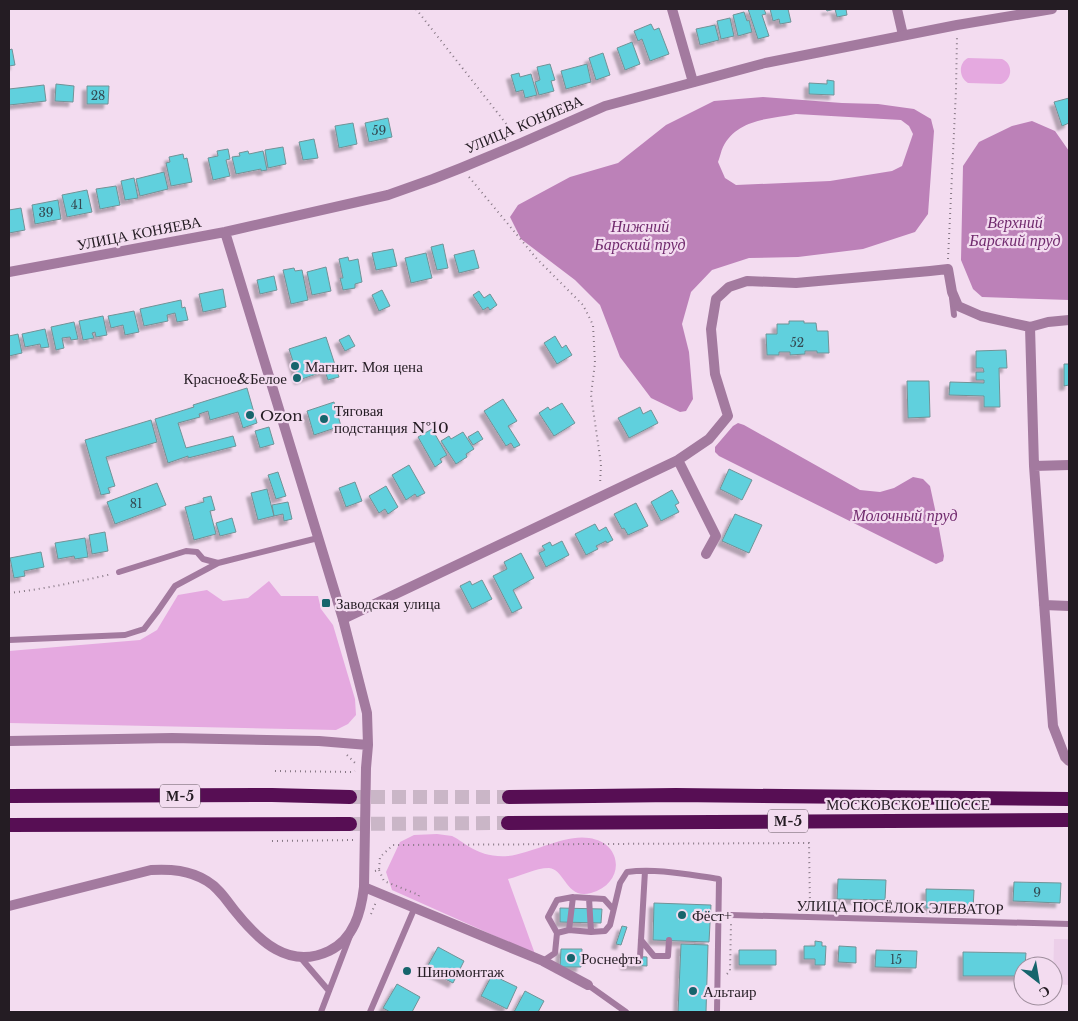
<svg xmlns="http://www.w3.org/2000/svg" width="1078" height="1021" font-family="'Libre Baskerville',serif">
<defs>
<filter id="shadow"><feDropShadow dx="-4.5" dy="4.5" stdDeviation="1" flood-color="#0004"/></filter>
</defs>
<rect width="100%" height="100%" fill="#f3dcf0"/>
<path fill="#eccfe9" d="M1054,939H1069V985L1053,984Z"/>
<path fill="#e5a9e0" d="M968,58L1002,59C1014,64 1012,80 1001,84L968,83C959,78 958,63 968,58Z
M269,581L281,596H318L321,609L333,625L355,699L356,715L348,724L336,730L9,723V651L140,640L157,630L178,595L207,590L223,601L248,598Z
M437,834C442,835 447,835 452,836C457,838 463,843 468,846C481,854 492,857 508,856C533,853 565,834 589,838C624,843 625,884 591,893C566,900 565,869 549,868C535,868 521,876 508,879L535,954L392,890L386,872L400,842L414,835Z"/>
<path fill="#bc81b8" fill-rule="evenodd" d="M763,97L842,103L878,104L914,109L931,119L934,131L928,214L915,232L863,249L798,257L749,258L712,270L691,292L682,324L689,352L693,399L686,411L680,412L651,398L620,357L600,305L575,280L521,239L510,217L518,205L570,177L618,163L666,125L714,101ZM796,114L901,120L909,126L913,134L902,166L892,171L830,181L736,185L725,178L718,162C720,157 721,151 723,147C737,119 769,119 796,114Z
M1032,121L1055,131L1069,151V300L982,297L973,289L961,260L963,166L979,142L1012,126Z
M738,423L744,425L860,490L880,492L894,488L913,477L923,479L930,486L938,523L944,556L943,561L936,564L719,456L715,452V447L733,426Z"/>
<path fill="#61d0dd" stroke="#719296" filter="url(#shadow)" d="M748,9H764L766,14L762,15L769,36L758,39Z
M770,9H788L791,22L780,24L779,19L773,21Z
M826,9H846L847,15L837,17L835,9L827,11Z
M744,12L747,21L749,20L752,32L738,36L733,15Z
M730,18L734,36L721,39L717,21Z
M651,24L654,30L659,28L669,54L650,61L642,39L638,41L634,31Z
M715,25L719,40L700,45L696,29Z
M632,42L640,64L625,70L617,48Z
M12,49L15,65L9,66V50Z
M603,53L610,75L596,80L589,58Z
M550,64L555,80L551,81L554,91L539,95L535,82L540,80L537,67Z
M587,64L591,82L566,89L561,71Z
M519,73L520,77L531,74L537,95L525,98L523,90L516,92L511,75Z
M827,80L834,81V95L809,94V83L827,84Z
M56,84L74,86L73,102L55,101Z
M44,85L46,101L9,105V89Z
M87,86H109L108,104H87Z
M1069,98V123L1062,126L1054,102Z
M388,118L392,137L369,142L365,123Z
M353,123L357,144L339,148L335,126Z
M314,139L318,158L303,160L299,142Z
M283,147L286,164L268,168L265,150Z
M228,149L230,159L226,160L230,176L213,180L208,158L218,156L217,151Z
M248,151L249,154L263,151L267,170L261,171V169L236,174L232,157L240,156L239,153Z
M183,154L184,159L187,158L192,182L171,186L166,163L170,162L169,157Z
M164,172L168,189L140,196L136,179Z
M134,178L138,198L125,200L121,181Z
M116,186L120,205L100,209L96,189Z
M87,190L92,212L67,217L62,195Z
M58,200L61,219L35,224L32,205Z
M21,208L25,230L9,233V210Z
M443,244L448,268L437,270L431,247Z
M393,249L397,266L376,270L372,253Z
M474,250L479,268L459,273L454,255Z
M426,253L432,278L411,283L405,258Z
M348,257L349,261L358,259L362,282L355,284V288L343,290L340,278H343L339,259Z
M326,267L331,291L312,295L307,272Z
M294,268L295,271L302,270L308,300L291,304L283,270Z
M274,276L277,290L260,294L257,280Z
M223,289L226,307L203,312L199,294Z
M382,290L390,306L379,311L372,295Z
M479,291L484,298L490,294L497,305L490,310L488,307L483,310L473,295Z
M181,300L182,308L185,307L188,320L177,322L175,313L167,315L168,321L144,326L140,309Z
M134,311L139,332L125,335L123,325L111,328L108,316Z
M103,316L107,335L96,337L95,332L92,333L94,338L83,340L79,321Z
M789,321H804V323H816L817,331H828L829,353H817V351H805V354L790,355V352H779V355H767L766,334H777V324H789Z
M74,322L78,339L71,340L70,337L62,338L64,348L56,350L51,327Z
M45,329L49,347L41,348L40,344L25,347L22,334Z
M18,334L22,353L9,356V336Z
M349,335L355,346L345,351L339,340Z
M555,336L562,348L566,345L572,355L557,364L544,343Z
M326,337L339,377L328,380L325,371L299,380L289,349Z
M1006,350L1007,368H999L1000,407H984V396L949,395L950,382L984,383V380H976V372H984L983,368H976V351Z
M1064,364H1069V385L1064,386Z
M907,381H929L930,417L908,418Z
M247,388L257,423L243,428L238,412L210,420L208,411L199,414L200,417L178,423L186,448L233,436L236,446L188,458V456L168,463L155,419L194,407L193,405Z
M503,399L517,421L508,426L520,445L514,448L511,443L506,446L484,411Z
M334,402L341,426L314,435L307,411Z
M562,403L575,423L554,436L539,413L548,407L550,410Z
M640,407L643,414L651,410L658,423L629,438L618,418Z
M151,420L157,442L106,457L115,486L108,488L110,493L101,495L85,440Z
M269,427L274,444L260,448L255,431Z
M432,429L447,455L440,459L442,462L435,467L418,437Z
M478,431L483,439L473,445L468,437Z
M463,432L474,449L466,454L467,457L456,464L441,441L449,436L451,439Z
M409,465L425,493L417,497L415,494L406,500L392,475Z
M729,469L752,480L742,500L720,489Z
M278,472L286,496L276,499L268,475Z
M355,482L362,501L346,507L339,488Z
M157,483L166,505L115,524L107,502Z
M386,486L398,507L388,514L385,509L379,513L369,496Z
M267,489L274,516L258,520L251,493Z
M672,490L679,503L675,505L679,512L661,521L651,502Z
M211,496L215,510L210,511L216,534L194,540L185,507L204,502L203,498Z
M288,502L292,519L284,521L283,514L274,516L272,505Z
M636,503L648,526L628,535L624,528L622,529L614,514Z
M735,514L762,525L749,553L722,541Z
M232,518L236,532L220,536L216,523Z
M595,524L599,531L606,527L613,540L607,543L606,541L596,546L598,549L586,555L575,534Z
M105,532L108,551L92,554L89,535Z
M85,538L88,557L75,559L74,556L58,559L55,543Z
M562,541L569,555L546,567L539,553L545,550L542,546L550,542L552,546Z
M41,552L44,567L24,571L25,576L14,578L10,558Z
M521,553L534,578L513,590L522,608L512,613L493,576L507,569L504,562Z
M482,580L492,599L472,609L460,586L470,581L472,585Z
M838,879L886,880L885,900L837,899Z
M1014,882L1061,883L1060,903L1013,901Z
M926,889L974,890L973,910L926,908Z
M654,903L711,905L709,942L653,940Z
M560,908L602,909L601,923L560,922Z
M622,926L627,927L621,945L616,944Z
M815,941L822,942V946H826L825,965H815V959H804V946H815Z
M681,944L708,945L706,1012H678Z
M839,946L856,947V963L838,962Z
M438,947L464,961L453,983L426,969Z
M561,949H582L581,967H560Z
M739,950H776V965H739Z
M876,950L917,951L916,968L875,967Z
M963,952L1026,953L1025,966H1023V976H963Z
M625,956L647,957V966L625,965Z
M492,975L517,987L507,1009L481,996Z
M397,984L420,997L412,1012H390L383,1008Z
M525,991L544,1001L538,1012H514Z"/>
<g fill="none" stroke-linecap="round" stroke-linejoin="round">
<path stroke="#cab6c7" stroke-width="14" stroke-dasharray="14 7" stroke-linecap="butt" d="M350,797H509
M350,824L508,823"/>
<path stroke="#877885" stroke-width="2" stroke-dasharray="1 4" stroke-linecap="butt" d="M416,9L515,135
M469,177L537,259L583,305L593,325L595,363L591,395L601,464L600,485
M948,259L956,90L957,36
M9,593C44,589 77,582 112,574
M347,755L356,764
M275,771L352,772L355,771
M272,841L355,840
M379,870L384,881L419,895L418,898
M375,871L379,870L380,857L393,845L809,843L810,908
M371,914L376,902
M727,974L730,971L731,923"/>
<path stroke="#a37a9f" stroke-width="6" d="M952,298L954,315
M119,572L186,551L197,552L203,559L218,563
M9,640L125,635L144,629L157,612L175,586L218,563L318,538
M589,898L591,932
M731,915L1069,924
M569,930L573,897
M557,933L569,930L591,932L605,931L610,925L620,883L627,872C657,868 689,875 719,879L717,1012
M641,940L654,956H668L669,940
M300,957L329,991
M640,957L645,871
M543,961L555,953L557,933L548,917L557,900L573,897L604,899L613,909
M588,985L626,1012
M321,1012L350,936
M370,1012L415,907"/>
<path stroke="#a37a9f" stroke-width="10" d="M672,9L693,82
M897,9L903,35
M1030,327L1048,322L1069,320
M678,460L716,536L706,554
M1034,466L1069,465
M1044,605L1069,606
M343,619L678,460L709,439L728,416L715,374L711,329L716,299L729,287L747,281L796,283L930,271L948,269L952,292L958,306L981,316L1030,327L1034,466L1053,726L1065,757L1069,761
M364,887L543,961L588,985"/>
<path stroke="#a37a9f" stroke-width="10" d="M9,272L225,232L388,195L433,179L461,168L521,143L605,106L765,63L957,25L1052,9
M9,741L172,738L319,741L368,745
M9,906L151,870C171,869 189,870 207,881C219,888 227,901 235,911C259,941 289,970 329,951C354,939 361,912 364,887L366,768L368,745L367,713L343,619L225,232"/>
<path stroke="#570e54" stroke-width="14" d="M9,796L272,795L350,797
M509,797L676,795L1069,799
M508,823L1069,820
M9,825L350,824"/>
</g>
<g fill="#16646c" stroke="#f3dcf0" stroke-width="2">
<circle cx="295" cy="366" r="5"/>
<circle cx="297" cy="378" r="5"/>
<circle cx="250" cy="415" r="5"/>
<circle cx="324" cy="419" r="5"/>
<rect x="321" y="598" width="10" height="10" rx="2.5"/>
<circle cx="682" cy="915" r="5"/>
<circle cx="571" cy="958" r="5"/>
<circle cx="407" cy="971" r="5"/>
<circle cx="693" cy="991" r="5"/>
</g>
<g text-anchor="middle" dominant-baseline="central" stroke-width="4.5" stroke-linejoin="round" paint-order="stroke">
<g font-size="12" fill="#334952">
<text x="98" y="95">28</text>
<text x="379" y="130">59</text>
<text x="77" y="204">41</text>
<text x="46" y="212">39</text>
<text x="797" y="342">52</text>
<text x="136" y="503">81</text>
<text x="1037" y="892">9</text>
<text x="896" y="959">15</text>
</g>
<g fill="#f3dcf0" stroke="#625660" stroke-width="1">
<rect x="160" y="784.5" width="40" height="23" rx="4"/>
<rect x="768" y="809.5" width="40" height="23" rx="4"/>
</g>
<g font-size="14" font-weight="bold" fill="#241c23">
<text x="180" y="796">М-5</text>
<text x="788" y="821">М-5</text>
</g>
<g font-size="15" fill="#241c23" stroke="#f3dcf0">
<text transform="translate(524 124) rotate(-23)">УЛИЦА КОНЯЕВА</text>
<text transform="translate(139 233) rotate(-11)">УЛИЦА КОНЯЕВА</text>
<text x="908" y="804">МОСКОВСКОЕ ШОССЕ</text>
<text transform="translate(900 907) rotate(1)">УЛИЦА ПОСЁЛОК ЭЛЕВАТОР</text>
</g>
<g font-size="15" fill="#241c23" stroke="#f3dcf0" text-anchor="start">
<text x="305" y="366">Магнит. Моя цена</text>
<text x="287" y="378" text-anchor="end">Красное&amp;Белое</text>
<text x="334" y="410">Тяговая<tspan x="334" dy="17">подстанция №10</tspan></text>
<text x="260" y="415">Ozon</text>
<text x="336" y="603">Заводская улица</text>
<text x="692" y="915">Фёст+</text>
<text x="581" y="958">Роснефть</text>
<text x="417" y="971">Шиномонтаж</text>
<text x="703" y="991">Альтаир</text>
</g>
<g font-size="16" font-style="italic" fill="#712b6e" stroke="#f3dcf0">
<text x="1015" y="222">Верхний<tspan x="1015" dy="18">Барский пруд</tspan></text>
<text x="640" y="226">Нижний<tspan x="640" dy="18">Барский пруд</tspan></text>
<text x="905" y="515">Молочный пруд</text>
</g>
</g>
<rect width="1078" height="1021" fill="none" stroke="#241c23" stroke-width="20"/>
<g transform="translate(1038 981) rotate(149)"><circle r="24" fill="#f3dcf0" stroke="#a08f9e"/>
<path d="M0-4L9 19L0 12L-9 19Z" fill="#16646c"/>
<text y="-8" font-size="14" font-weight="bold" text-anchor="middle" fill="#241c23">С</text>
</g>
</svg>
